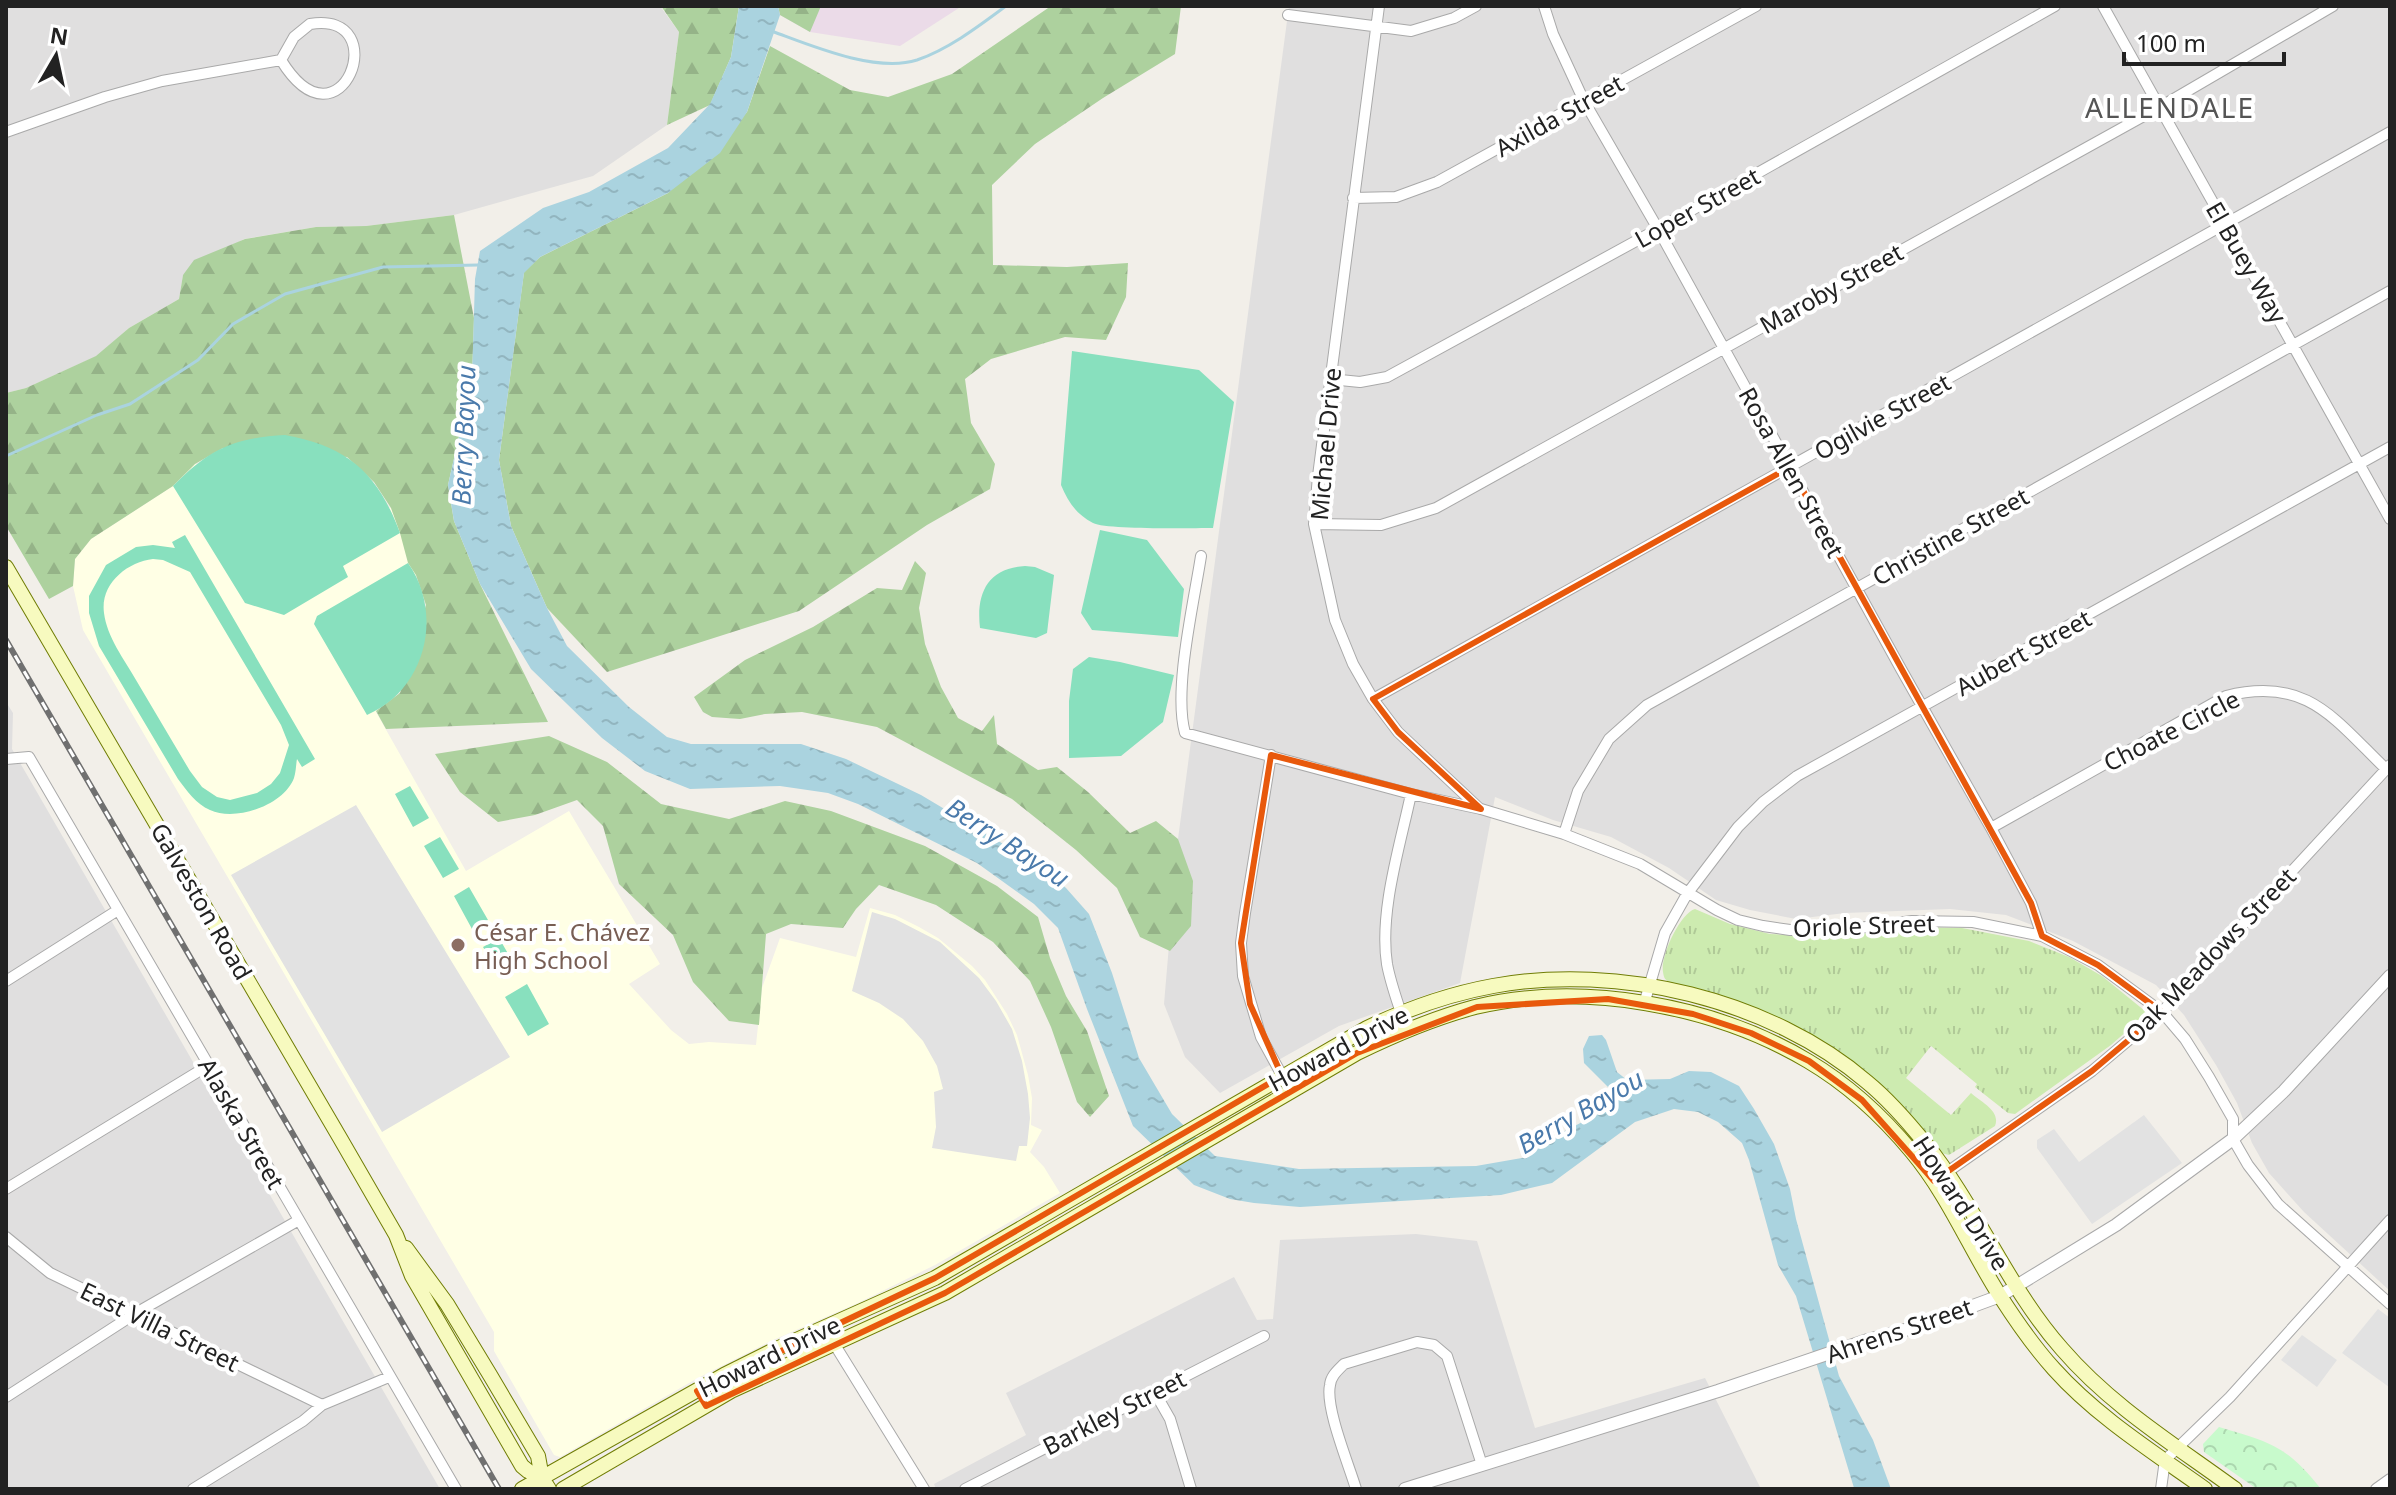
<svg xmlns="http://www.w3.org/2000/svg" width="2396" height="1495" font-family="'Noto Sans',sans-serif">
<defs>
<pattern id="grass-tufts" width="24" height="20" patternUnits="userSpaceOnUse" patternTransform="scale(2)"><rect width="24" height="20" fill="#cdebb0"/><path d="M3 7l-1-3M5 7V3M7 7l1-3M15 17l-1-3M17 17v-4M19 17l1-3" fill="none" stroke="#b0c997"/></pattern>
<pattern id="forest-firs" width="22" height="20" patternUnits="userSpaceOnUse" patternTransform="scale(2)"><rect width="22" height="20" fill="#add19e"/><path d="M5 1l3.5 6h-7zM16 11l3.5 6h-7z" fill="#95b388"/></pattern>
<pattern id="park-crowns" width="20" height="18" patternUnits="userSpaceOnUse" patternTransform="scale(2)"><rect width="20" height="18" fill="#c8facc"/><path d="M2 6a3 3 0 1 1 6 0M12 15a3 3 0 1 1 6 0" fill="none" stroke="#acd6af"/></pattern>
<pattern id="water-ripples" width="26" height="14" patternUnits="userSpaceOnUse" patternTransform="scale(2)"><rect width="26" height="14" fill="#aad3df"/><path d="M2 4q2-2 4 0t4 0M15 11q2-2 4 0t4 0" fill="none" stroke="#92b5bf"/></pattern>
</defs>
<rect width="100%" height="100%" fill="#f2efe9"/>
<path fill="#e0dfdf" d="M6,6H660L679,32L667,125L593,176L454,215L366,226L316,227L244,239L183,275L179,299L129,328L97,356L26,388L6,393Z
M1289,6H2390V1291L2304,1212L2269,1173L2252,1143L2237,1103L2216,1065L2184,1015L2156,985L2073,941L2006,915L1950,909L1845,913L1796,919L1750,910L1716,900L1669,868L1611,837L1553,820L1495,797L1460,983L1339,1026L1220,1093L1185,1057L1164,1004L1178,839Z
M6,702L13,713L12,749L440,1489H6Z
M1416,1234L1477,1241L1535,1428L1705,1378L1761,1489H936L934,1484L1026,1435L1006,1393L1234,1277L1257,1320L1273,1319L1280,1240Z"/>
<path fill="#ebdbe8" d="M778,6H962L900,46L810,32L780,15Z"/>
<path fill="#ffffe5" d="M195,464L391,508L416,575L376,712L466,871L569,811L660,964L629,984L671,1030L689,1044L709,1042L756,1045L762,988L780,938L856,957L870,908L895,915L919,927L938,938L972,966L985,980L1007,1014L1017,1035L1028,1075L1032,1098L1031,1125L1042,1130L1030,1152L1044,1167L1060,1193L935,1265L858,1303L771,1341L696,1379L560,1457L554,1455L494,1351V1332L83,630L73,586L75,559L91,539L173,486Z"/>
<path fill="url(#grass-tufts)" d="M1695,909L1730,924L1770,934L1809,936L1913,927L1962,928L2029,941L2069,957L2102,976L2145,1011L2144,1016L2111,1045L2015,1114L2008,1113L1975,1087L1977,1084L1931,1046L1906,1078L1951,1115L1971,1093C1981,1102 2001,1111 1995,1126L1949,1155L1941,1153L1844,1058L1670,983C1665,979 1664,979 1663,972C1660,957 1680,913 1695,909Z"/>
<path fill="url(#forest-firs)" d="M661,6H739L731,57L710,105L667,125L679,32Z
M778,6H821L810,32L780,15Z
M1051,6H1181L1175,54L1103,98L1035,144L992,185L993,265L1067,267L1128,263L1126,297L1106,340L1065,337L991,359L965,379L971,423L995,464L990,489L927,525L799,611L607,672L547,608L511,526L499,460L524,272L540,257L668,193L747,112L770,46L850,90L888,97L952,74Z
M454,215L474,318L472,379L448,485L454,521L480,584L548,722L386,729L376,711L400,693L426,605L416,575L408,563L400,533L391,508L374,482L347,457L223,448L195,464L173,486L91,539L75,559L73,586L49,599L6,526V393L26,388L96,356L129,328L179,299L183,275L194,260L245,239L316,227L366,226Z
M915,561L926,573L919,608L925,644L941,687L958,718L982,731L994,715L997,744L1038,770L1057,767L1088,792L1130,833L1156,821L1178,839L1193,881L1191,926L1170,951L1140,937L1117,888L1076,850L1012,799L877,727L802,712L765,714L740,719L712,717L703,712L694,697L745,660L813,627L877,588L902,590Z
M549,736L607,762L661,804L729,819L785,801L831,811L925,846L997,886L1038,917L1050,958L1066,996L1087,1031L1109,1096L1090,1117L1077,1102L1051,1027L1030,981L993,942L936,905L879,885L856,909L843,928L791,924L766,934L759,1025L729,1021L693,982L673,935L619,884L603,826L577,800L535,815L498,822L460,792L435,754Z"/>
<path fill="url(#park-crowns)" d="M2219,1427C2270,1442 2287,1446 2321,1489H2257L2204,1452L2203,1444Z"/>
<path fill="#88e0be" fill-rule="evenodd" d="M1072,351L1199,370L1234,402L1213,528C1192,528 1107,530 1093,523C1076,514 1068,502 1061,485Z
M285,435C347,446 378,473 400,533L343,566L348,577L284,615L245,603L173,486C210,449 233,438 285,435Z
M1100,530L1147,540L1184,589L1178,637L1092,630L1081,613Z
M185,535L315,759L302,767L297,759C296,764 296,772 294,778C284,805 236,822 210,810C196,804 187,791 178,779L99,646L89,613V596L106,565L136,547L153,545L175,548L172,542ZM153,559L163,560L190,572L281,725L289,745L280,773L271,784L257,793L230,800L217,797L202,787L190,771C172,741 154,710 136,680C124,659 107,637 104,613C100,584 127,562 153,559Z
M408,563C444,614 426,690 367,715L314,624L317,616Z
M1025,566L1035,567L1054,575L1047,633L1036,638L980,628C976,594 987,568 1025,566Z
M1089,657L1120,662L1174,675L1163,722L1121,756L1069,758V701L1073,669Z
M410,786L429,818L413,827L395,794Z
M440,837L459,869L443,878L424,846Z
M469,887L488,920L472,929L454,896Z
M499,938L518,971L502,979L483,947Z
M527,984L549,1024L528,1036L505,997Z"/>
<path fill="#e2e2e2" d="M356,805L510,1057L382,1132L231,875Z
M872,912L895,919L940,942L979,978L996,1001L1012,1029L1022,1061L1028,1094L1030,1118L1027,1146H1019L1016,1161L932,1148L936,1127L934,1092L943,1089L937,1066L923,1041L903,1019L879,1003L852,991Z
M2144,1115L2182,1163L2092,1224L2037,1148V1140L2054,1129L2079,1162Z
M2378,1309L2390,1318L2389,1387L2342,1353Z
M2302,1335L2337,1360L2317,1387L2281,1360Z"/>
<path fill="url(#water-ripples)" d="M739,6H778L780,15L747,112L720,153L668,193L540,257L524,273L499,460L511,526L547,608L567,646L629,707L667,737L691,744H801L846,759L921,795L1042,867L1066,888L1089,914L1112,973L1139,1058L1172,1114L1215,1156L1299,1169L1476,1166L1527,1157L1538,1147L1548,1144L1563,1132L1588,1119L1612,1094L1609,1088L1584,1063L1583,1049L1589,1036L1602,1035L1606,1040L1617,1072L1627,1080L1670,1079L1689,1071L1711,1072L1739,1086L1754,1109L1774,1144L1790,1189L1796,1219L1839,1376L1873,1440L1891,1489L1854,1488L1796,1296L1778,1265L1749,1160L1742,1143L1718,1122L1698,1112L1674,1109L1635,1122L1552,1183L1501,1195L1300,1207L1254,1203L1230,1199L1194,1185L1133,1126L1087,1009L1058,928L1034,904L977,863L858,804L828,793L780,786L690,789L645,771L602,738L531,669L480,584L454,521L448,485L472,379L475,279L480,251L543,208L589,192L668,148L710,104L731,57Z"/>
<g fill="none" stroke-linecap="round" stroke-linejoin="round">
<path stroke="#aad3df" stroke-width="3" d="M774,32C812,46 876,73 917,60C949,49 979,26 1006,6
M6,456L97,415L130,404L198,360L233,324L285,294L383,267L478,265"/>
<g stroke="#a9a9a9" stroke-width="12">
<path id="minor" d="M1379,6L1318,476L1314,524L1335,620L1353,664L1373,699L1398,732L1480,809
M1544,6L1553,34L1584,101L1658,229L1901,669L1991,828L2031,903L2042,936
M2103,6L2390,519
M1288,15L1411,31L1454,18L1476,6
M310,24C396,10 341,158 281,60L294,37Z
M6,132L105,97L162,81L281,60
M1353,198L1396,197L1437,182L1756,6
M1330,379L1360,382L1387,377L1658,229L2055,6
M1314,524L1381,525L1436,508L2160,107L2333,6
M1201,556C1194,602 1173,690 1185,733L1411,794L1481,809L1564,834L1640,864L1717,910L1738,920L1763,926L1790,930L1851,929L1912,921L1973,922L2042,936L2098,965L2162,1012L2185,1039L2209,1077L2233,1119V1139L2248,1165L2278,1204L2390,1304
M1373,699L2390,132
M1271,755L1245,913L1241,943L1243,976L1261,1037L1291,1092
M6,759L29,757L456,1489
M1991,828L2226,696C2307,676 2333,718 2386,769
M1564,834L1578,791L1609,739L1647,705L2390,291
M6,981L118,910
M1644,1004L1665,933L1687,894L1738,827L1763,802L1797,776L2390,447
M1406,1029C1400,1008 1391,986 1387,964C1379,912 1400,846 1411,794
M1943,1175L2092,1071L2162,1012L2390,765
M6,1189L209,1065
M6,1237L50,1273L322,1405
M825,1329L924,1489
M1154,1391L1170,1419L1191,1489
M6,1397L136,1313L299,1220
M193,1489L303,1421L322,1405L389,1377
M965,1489L1264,1336
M1356,1489C1349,1465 1325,1408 1330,1385C1331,1376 1337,1371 1344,1364L1417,1342L1434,1345L1447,1356L1482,1465
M2161,1489L2165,1460L2230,1397L2390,1220
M2376,1489L2390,1479"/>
</g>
<g stroke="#a9a9a9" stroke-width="14">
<path id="tertiary" d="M1405,1489L1718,1391L1868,1340L1916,1327L2000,1296L2116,1225L2233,1139L2284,1091L2390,976"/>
</g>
<g stroke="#707d05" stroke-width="16">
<path id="secondary" d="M6,567L340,1138L396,1235L412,1276L522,1466L528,1471L542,1478
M406,1248L447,1304L490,1375L538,1456L542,1478L549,1489
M522,1489L724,1375L772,1351L935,1278L1367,1028C1407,1009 1449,994 1493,986C1618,963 1770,999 1867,1082C1889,1100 1908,1122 1925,1143C1977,1207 2007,1287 2062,1349C2111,1406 2175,1445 2235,1489
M563,1489L731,1391L945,1293L1357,1053C1396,1034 1434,1018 1475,1007C1582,981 1714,1005 1808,1061C1847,1084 1883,1117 1912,1152C1948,1195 1970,1249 2000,1296C2016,1321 2034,1347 2054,1369C2096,1416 2153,1452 2205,1489"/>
</g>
<use href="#minor" stroke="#fff" stroke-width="10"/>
<use href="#tertiary" stroke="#fff" stroke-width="12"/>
<use href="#secondary" stroke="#f7fabf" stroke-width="14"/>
<g stroke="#707070" stroke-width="6">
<path id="rail" d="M6,640L499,1489"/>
</g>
<use href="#rail" stroke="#fff" stroke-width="3" stroke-dasharray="9" stroke-linecap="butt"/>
</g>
<path fill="none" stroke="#e8590c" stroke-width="6" stroke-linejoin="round" d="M1790,467L2031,903L2042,936L2098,965L2162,1012L2092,1071L1934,1181L1862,1100L1809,1061L1751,1033L1693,1014L1608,999L1477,1007L1357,1053L945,1293L706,1406L697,1391L935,1278L1282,1076L1250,1004L1241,943L1271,755L1481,809L1398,732L1373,699Z"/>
<circle fill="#8d6e63" stroke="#fff" stroke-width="3" cx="458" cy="945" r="8"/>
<g text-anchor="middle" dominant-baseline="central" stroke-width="8" stroke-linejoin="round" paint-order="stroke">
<g font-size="24" fill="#222" stroke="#fff">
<text transform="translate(1559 115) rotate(-29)">Axilda Street</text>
<text transform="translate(1697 207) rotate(-29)">Loper Street</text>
<text transform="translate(2247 262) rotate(60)">El Buey Way</text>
<text transform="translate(1831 288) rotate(-29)">Maroby Street</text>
<text transform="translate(1882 416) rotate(-29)">Ogilvie Street</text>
<text transform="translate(1325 444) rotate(-85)">Michael Drive</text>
<text transform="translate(1792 472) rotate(61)">Rosa Allen Street</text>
<text transform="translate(1950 536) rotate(-29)">Christine Street</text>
<text transform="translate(2023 652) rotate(-29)">Aubert Street</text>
<text transform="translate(2171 730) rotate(-27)">Choate Circle</text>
<text transform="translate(202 901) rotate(60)">Galveston Road</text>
<text transform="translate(1864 925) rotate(-2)">Oriole Street</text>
<text transform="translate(2210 955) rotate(-46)">Oak Meadows Street</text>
<text transform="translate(1338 1048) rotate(-28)">Howard Drive</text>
<text transform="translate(242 1123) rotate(60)">Alaska Street</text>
<text transform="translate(1962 1203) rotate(57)">Howard Drive</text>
<text transform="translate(160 1326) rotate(26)">East Villa Street</text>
<text transform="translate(1899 1330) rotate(-19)">Ahrens Street</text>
<text transform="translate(769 1356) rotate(-26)">Howard Drive</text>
<text transform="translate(1114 1412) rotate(-27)">Barkley Street</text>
</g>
<g font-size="24" fill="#785e54" stroke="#fff" text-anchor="start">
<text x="474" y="931">César E. Chávez<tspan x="474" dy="28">High School</tspan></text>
</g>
<g font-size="26" font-style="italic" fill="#4a7aab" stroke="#fff">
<text transform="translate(463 435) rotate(-88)">Berry Bayou</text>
<text transform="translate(1008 842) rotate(33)">Berry Bayou</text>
<text transform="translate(1580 1111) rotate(-30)">Berry Bayou</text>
</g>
<g font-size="28" letter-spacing="2" fill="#555" stroke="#fff">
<text x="2170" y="107">ALLENDALE</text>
</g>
</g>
<rect width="2396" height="1495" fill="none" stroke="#222222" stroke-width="16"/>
<g transform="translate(56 56) rotate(9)" stroke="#ffffff" stroke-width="6" paint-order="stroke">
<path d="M0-6L14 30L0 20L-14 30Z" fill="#222222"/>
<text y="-12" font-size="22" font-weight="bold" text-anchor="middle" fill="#222222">N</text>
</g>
<path d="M2124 52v12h160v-12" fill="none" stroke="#222222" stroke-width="4"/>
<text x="2136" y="52" font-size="24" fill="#222222" stroke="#ffffff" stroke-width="6" paint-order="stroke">100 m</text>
</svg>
